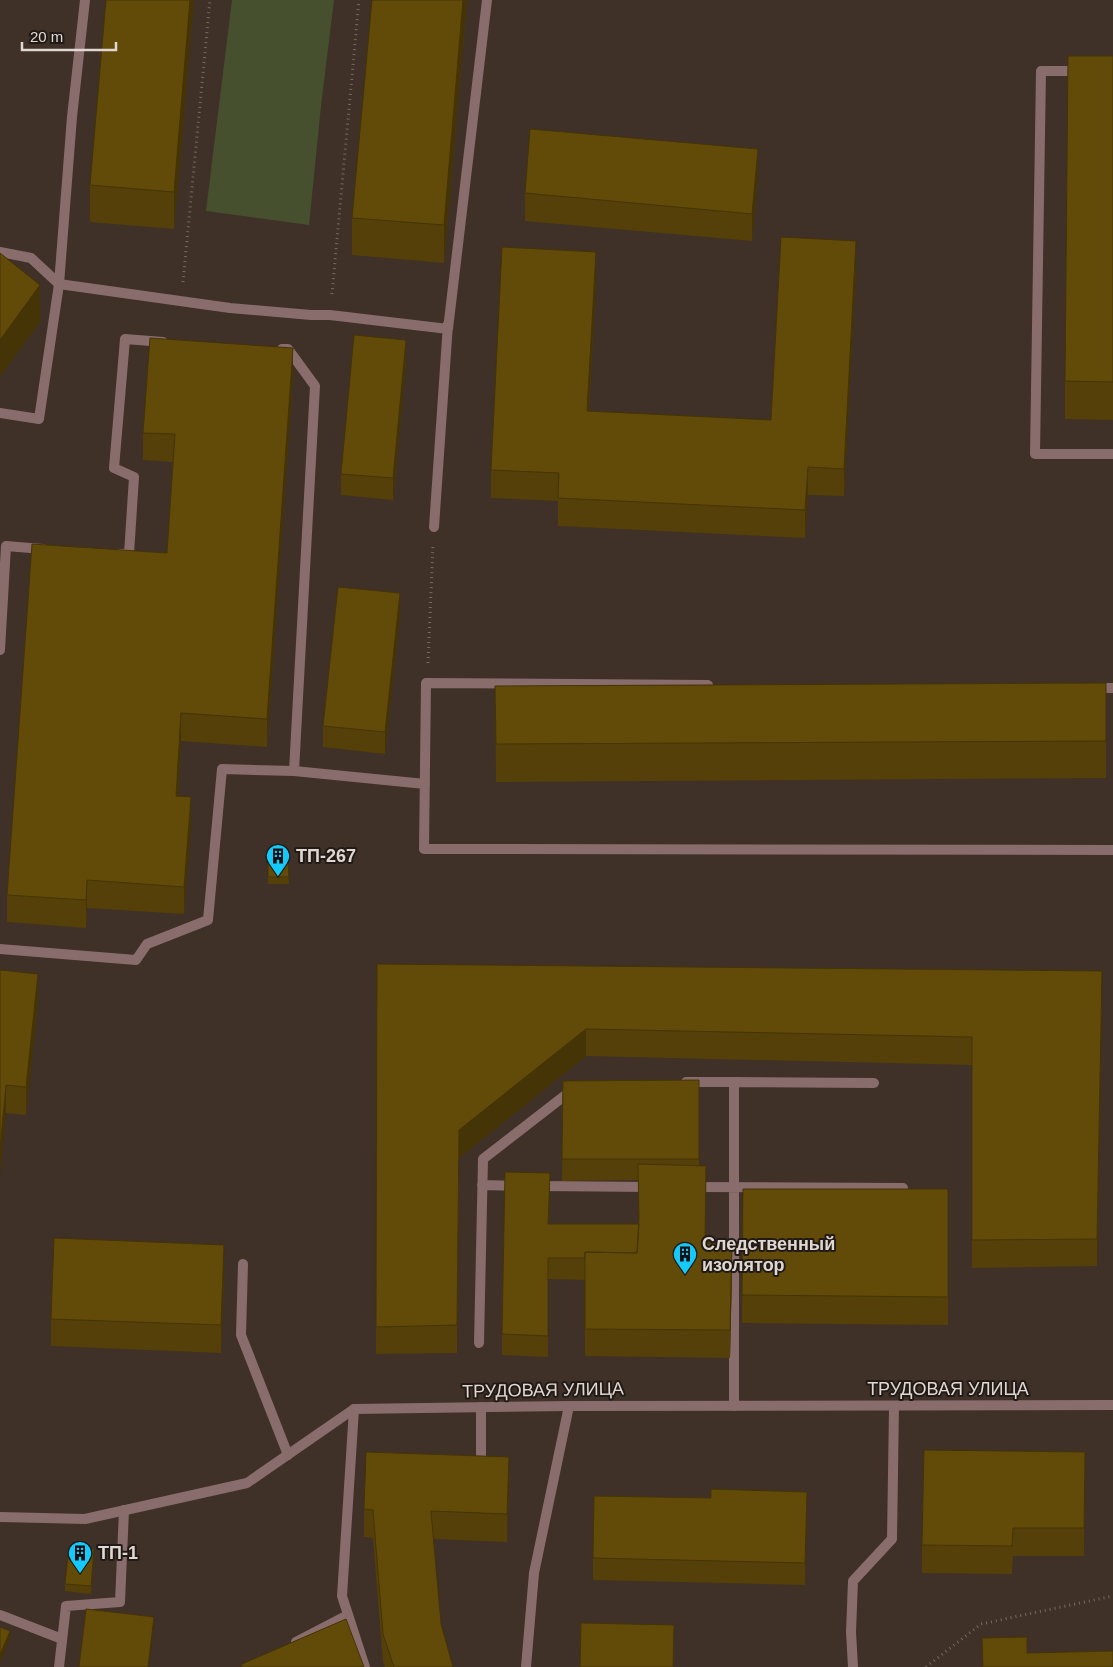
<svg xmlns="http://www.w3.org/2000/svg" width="1113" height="1667" font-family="Arial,sans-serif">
<rect width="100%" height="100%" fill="#3f3028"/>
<path fill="#47502e" d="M232,0H334L321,106L309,225L206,211Z"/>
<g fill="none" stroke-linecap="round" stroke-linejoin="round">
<path stroke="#776a63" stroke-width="3" stroke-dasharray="1 4" stroke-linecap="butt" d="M183,282L210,0
M332,294L359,0
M428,663L433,546
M926,1667L981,1624L1113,1596"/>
<path stroke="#896c6c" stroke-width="10" d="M1082,71H1041L1035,454H1113
M0,252L31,258L59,284L230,308L311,315H330L448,329L487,0
M0,413L39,419L59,284L72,117L85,0
M434,527L448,324
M120,554H129L134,477L114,468L125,339L163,342
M0,650L6,546L43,549
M708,685L426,683L424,849L1113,850
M1092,688H1113
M294,771L425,784
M0,949L136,960L147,944L208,920L222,769L294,771L315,386L288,349H282
M686,1082H734V1406
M734,1082L874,1083
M482,1185L519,1186
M538,1186L651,1187
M693,1187L903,1188
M243,1264L241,1335L288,1455
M479,1343L483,1159L572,1090
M481,1407V1469
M354,1409L342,1596L365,1667
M0,1615L62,1639
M296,1642L348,1615
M59,1667L66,1606L120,1602L124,1510
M526,1667L534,1573L569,1406
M853,1667L851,1632L853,1581L892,1539L894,1406"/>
<path stroke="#896c6c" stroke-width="10" d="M0,1517L85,1519L247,1483L354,1409L569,1406L1113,1405"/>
</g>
<path fill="#544008" d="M194,0L174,229L90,222V185Z
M467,0L444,263L352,255V218Z
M1113,56V420L1065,419V381Z
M758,177L752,241L525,221V193Z
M856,269L844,496L808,495L805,538L558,526V501L491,498V470L596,280L589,411L771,420Z
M406,361L393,500L341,495V474Z
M293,375L267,747L181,741L178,796L191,825L184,914L87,908L86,928L7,922V895L167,553L173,462L143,460V433Z
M400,614L385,754L323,747V726Z
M1106,683V778L496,782L495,686Z
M268,862H288L289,884H268Z
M377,964L1102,999L1097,1266L972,1268V1065L586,1056L459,1158L457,1353L376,1354Z
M0,970L38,1001L26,1115L6,1113Z
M699,1080V1166L706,1194L705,1243L732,1270L730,1358L585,1356V1280L548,1279V1357L502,1355V1334L550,1195L549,1224H639L638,1180L562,1181L563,1081Z
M743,1189H948V1325L742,1323Z
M224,1273L221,1353L51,1346V1319Z
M1085,1452L1084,1556H1013L1012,1574L922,1573V1545Z
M509,1485L507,1542L433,1539L441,1624L453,1667H385L383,1662L373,1538L364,1537V1509Z
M807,1514L805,1585L593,1580V1558Z
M94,1556L91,1594L65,1591V1584Z"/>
<path fill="#453406" d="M190,0H194L174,229V192Z
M463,0H467L444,263V225Z
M758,149V177L752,241V214Z
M856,241V269L844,496V469Z
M596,252V280L587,439V411Z
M40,285V322L0,377V340Z
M406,340V361L393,500V478Z
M293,348V375L267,747V719Z
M808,467V495L805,538V510Z
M400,593V614L385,754V732Z
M181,713V741L176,824V796Z
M191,797V825L184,914V887Z
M87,880V908L86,928V900Z
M1102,971V999L1097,1266V1239Z
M38,974V1001L26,1115V1087Z
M586,1029V1056L459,1158L457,1353L459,1130Z
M6,1085V1113L0,1177V1149Z
M550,1173V1195L548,1246V1224Z
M732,1243V1270L730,1358V1330Z
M224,1245V1273L221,1353V1325Z
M509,1457V1485L507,1542V1514Z
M807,1492V1514L805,1585V1563Z
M94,1549V1556L91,1594V1586Z
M154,1617V1624L149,1667H148Z
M10,1631V1638L0,1663V1655Z"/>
<path fill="#624b09" stroke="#453406" d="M106,0H190L174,192L90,185Z
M372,0H463L444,225L352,218Z
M1068,56H1113V382L1065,381Z
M530,129L758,149L752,214L525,193Z
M781,237L856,241L844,469L808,467L805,510L558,498L559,473L491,470L502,247L596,252L587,411L771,420Z
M0,253L40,285L0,340Z
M354,335L406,340L393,478L341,474Z
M150,338L293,348L267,719L181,713L176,796L191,797L184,887L87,880L86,900L7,895L32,544L167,553L175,434L143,433Z
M338,587L400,593L385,732L323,726Z
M1106,683V741L496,744L495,686Z
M268,862H288L289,877H268Z
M377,964L1102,971L1097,1239L972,1240V1037L586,1029L459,1130L457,1325L376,1327Z
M0,970L38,974L26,1087L6,1085L0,1149Z
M699,1080V1159H562L563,1081Z
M638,1164L706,1166L705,1243H732L730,1330L585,1329V1252L637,1253L639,1218Z
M505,1172L550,1173L548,1224H639L637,1253L585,1252V1258H548V1336L502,1334Z
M743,1189H948V1297L742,1295Z
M54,1238L224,1245L221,1325L51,1319Z
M924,1450L1085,1452L1084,1528H1013L1012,1546L922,1545Z
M366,1452L509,1457L507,1514L431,1511L441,1624L453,1667H394L383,1634L373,1510L364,1509Z
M711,1489L807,1492L805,1563L593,1558L594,1496L711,1498Z
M69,1546L94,1549L91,1586L65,1584Z
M86,1609L154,1617L148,1667H79Z
M346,1619L364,1667H241L242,1664Z
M581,1623L674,1625L673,1667H580Z
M0,1627L10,1631L0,1655Z
M1027,1637V1653L1113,1651V1667H983L982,1638Z"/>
<defs>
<g id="building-pin" transform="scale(1.25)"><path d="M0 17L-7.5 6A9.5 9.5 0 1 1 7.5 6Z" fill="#15cafb" stroke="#211a16"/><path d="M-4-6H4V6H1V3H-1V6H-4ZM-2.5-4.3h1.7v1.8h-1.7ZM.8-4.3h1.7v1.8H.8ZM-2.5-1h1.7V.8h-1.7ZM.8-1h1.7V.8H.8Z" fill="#111"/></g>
</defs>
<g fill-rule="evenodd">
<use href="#building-pin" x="278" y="856"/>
<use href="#building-pin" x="685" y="1254"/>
<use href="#building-pin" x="80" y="1553"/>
</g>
<g text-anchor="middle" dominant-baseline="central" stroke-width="4" stroke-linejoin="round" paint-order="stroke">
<g font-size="18" font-weight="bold" fill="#e0d7d1" stroke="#211a16" text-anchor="start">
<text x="296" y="856">ТП-267</text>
<text x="702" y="1244">Следственный<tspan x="702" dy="21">изолятор</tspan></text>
<text x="98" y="1553">ТП-1</text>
</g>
<g font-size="18" fill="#e0d7d1" stroke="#211a16">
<text x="948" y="1389">ТРУДОВАЯ УЛИЦА</text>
<text transform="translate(543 1390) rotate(-1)">ТРУДОВАЯ УЛИЦА</text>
</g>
</g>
<path d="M22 42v8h94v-8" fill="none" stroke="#e0d7d1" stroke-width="2.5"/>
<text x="30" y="42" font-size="15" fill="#e0d7d1" stroke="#211a16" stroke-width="4" paint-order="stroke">20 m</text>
</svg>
